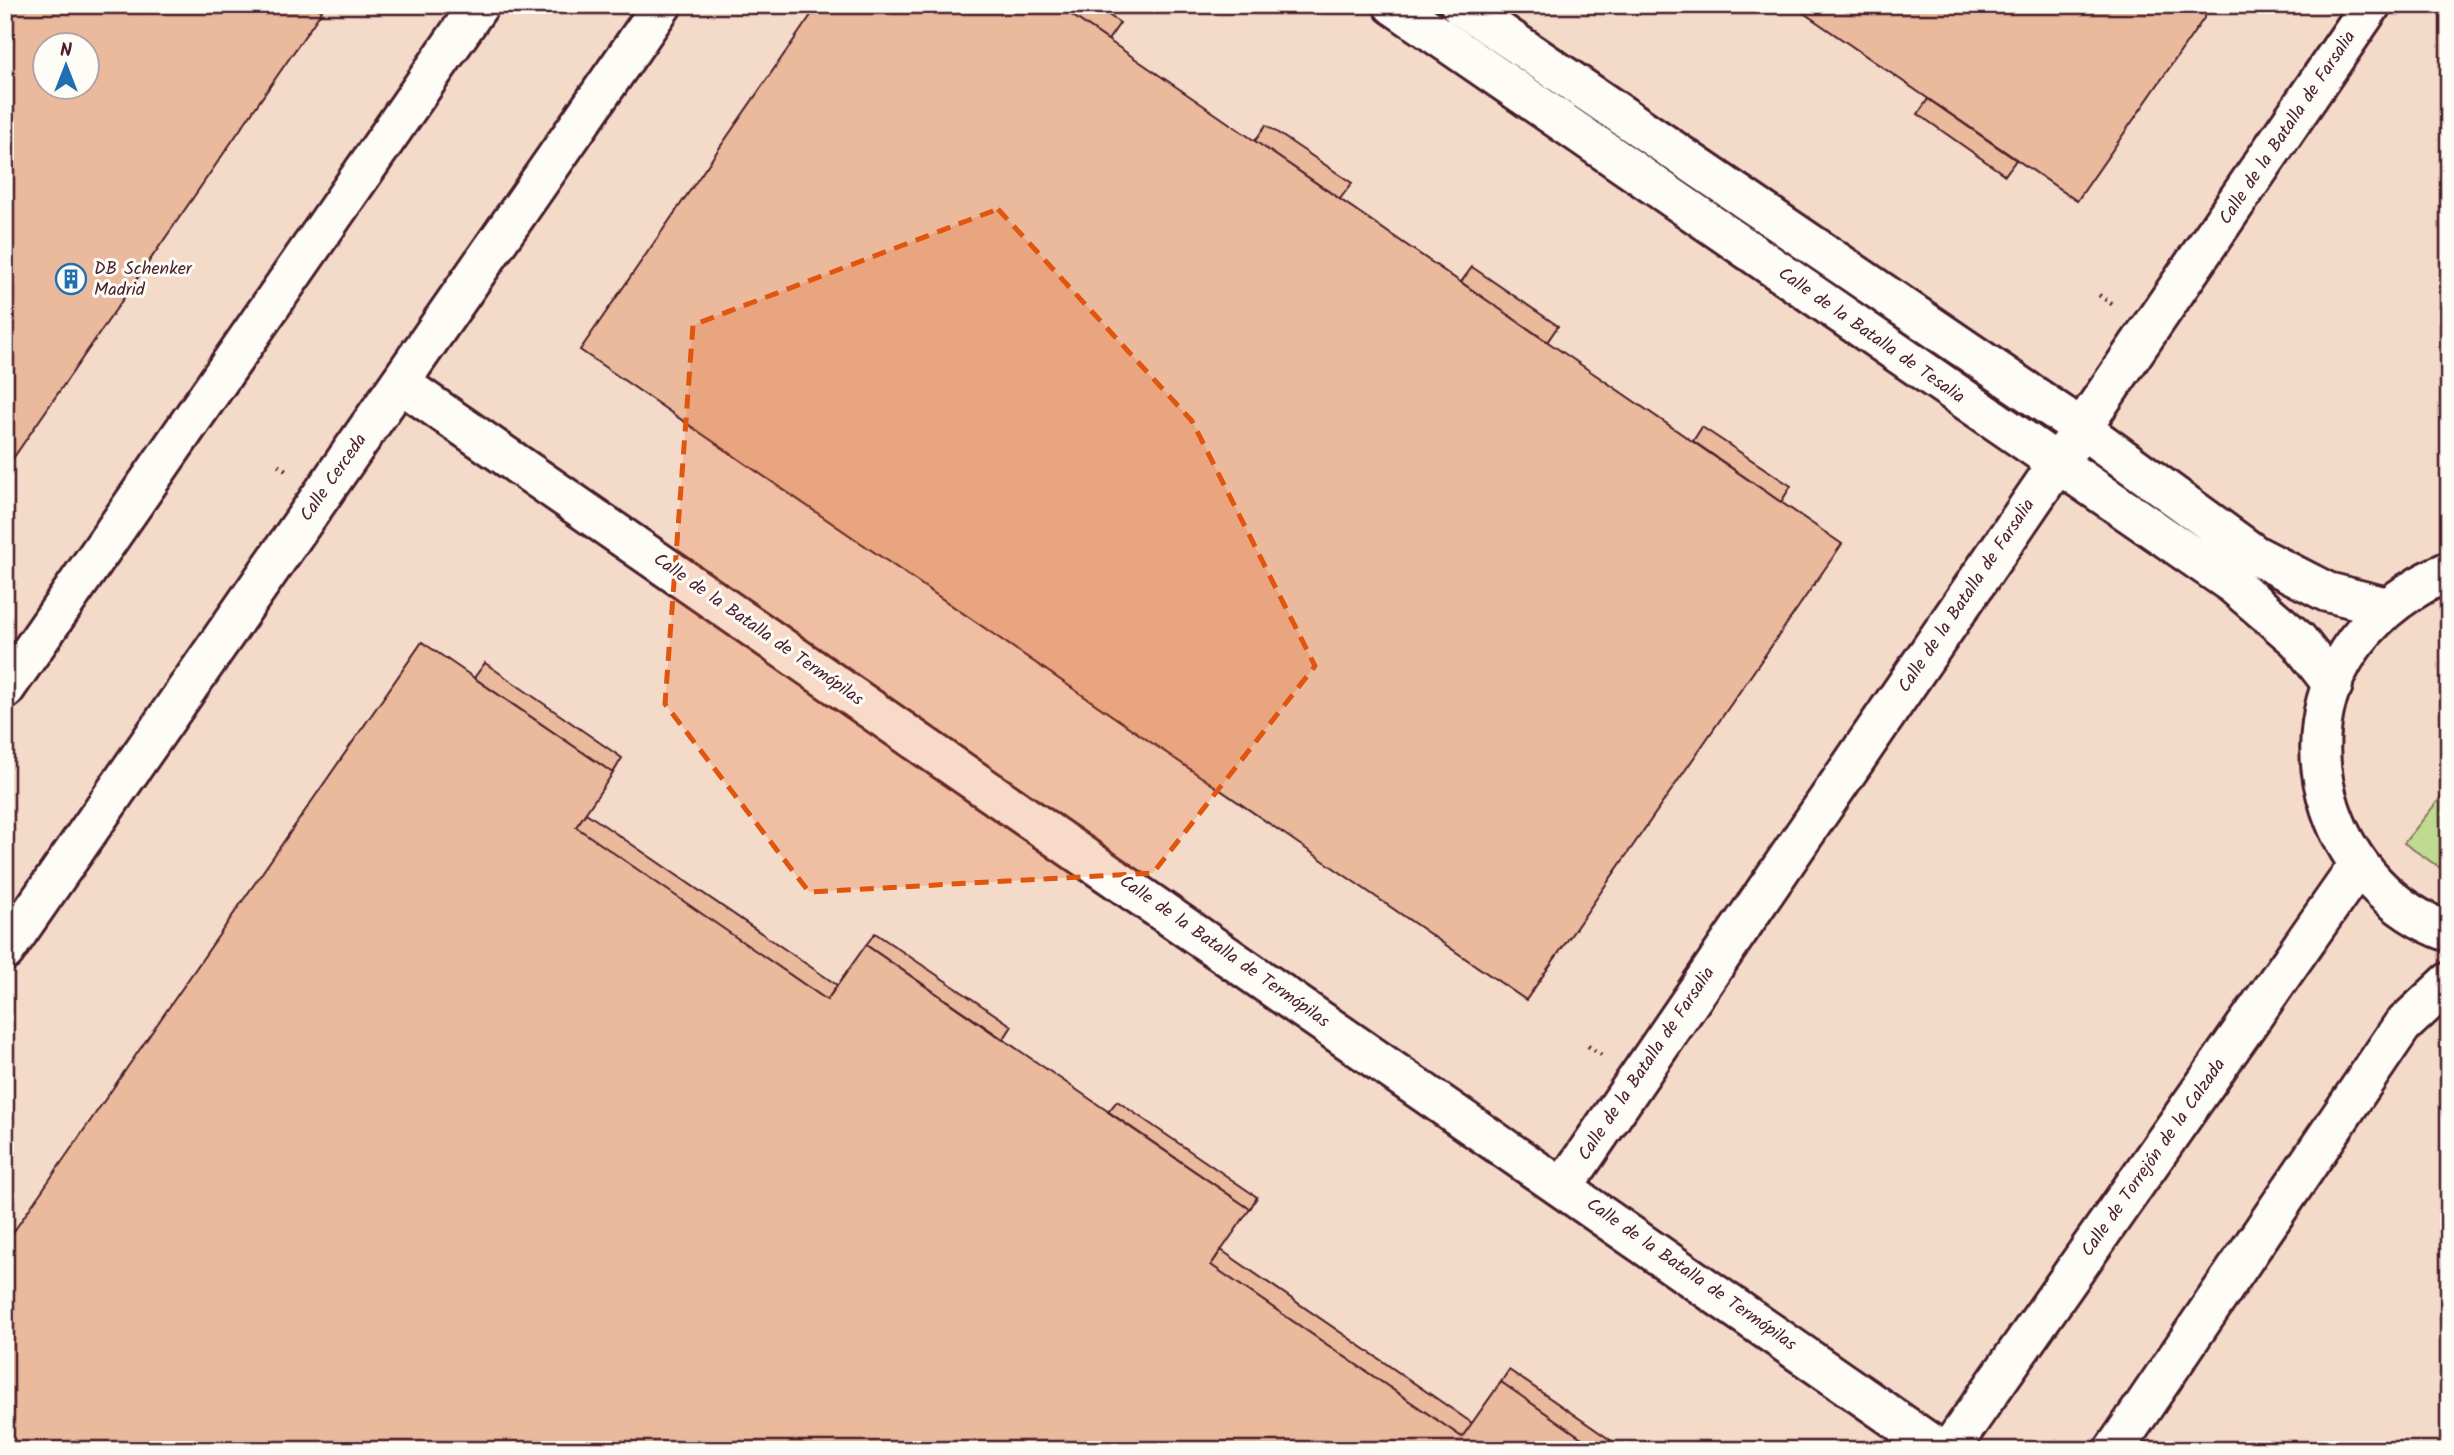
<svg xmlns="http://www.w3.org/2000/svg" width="2454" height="1455" font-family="Kalam,sans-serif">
<rect width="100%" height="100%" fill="#f8e8dc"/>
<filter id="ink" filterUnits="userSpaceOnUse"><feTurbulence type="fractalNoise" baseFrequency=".0143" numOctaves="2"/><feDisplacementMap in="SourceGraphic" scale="14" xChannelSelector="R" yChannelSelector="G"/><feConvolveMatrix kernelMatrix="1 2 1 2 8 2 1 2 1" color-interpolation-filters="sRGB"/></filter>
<g filter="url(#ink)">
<path fill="#f4dac9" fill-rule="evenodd" d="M5,5H2449V1450H5ZM46,46H88V88H46Z"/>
<path fill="#bfda91" stroke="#847c5e" stroke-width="2" d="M2449,787V874L2404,843Z"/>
<path fill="#ebb99c" stroke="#4a1f2b" stroke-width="2" fill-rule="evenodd" d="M5,5H313L322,11L5,470ZM46,46H88V88H46Z
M818,5H1057L1842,544L1526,1000L580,350Z
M1057,5H1094L1120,23L1108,40Z
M1792,5H2213L2077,201Z
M1928,99L2016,160L2005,175L1918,114Z
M1266,125L1352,183L1340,199L1255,141Z
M1472,267L1558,326L1547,342L1461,282Z
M1702,427L1791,486L1781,502L1693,441Z
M422,642L613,773L576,827L827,1000L866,945L1250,1209L1211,1265L1462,1437L1501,1382L1599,1450H5V1244Z
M485,663L622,758L613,773L474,678Z
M586,813L837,985L827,1000L576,827Z
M875,933L1012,1026L1003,1040L866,945Z
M1117,1101L1257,1197L1250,1209L1108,1112Z
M1221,1250L1472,1423L1462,1437L1211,1265Z
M1509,1370L1625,1450H1599L1501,1382Z"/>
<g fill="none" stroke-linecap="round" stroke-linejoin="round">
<g stroke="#4a1f2b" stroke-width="44">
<path id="minor" d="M1393,5L2234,585L2298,640L2333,685
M1460,5L2081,428L2255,555L2327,592L2387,607
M400,383L1940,1450
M5,689L479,5
M5,951L662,5
M1564,1186L2371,5"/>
</g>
<g stroke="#4a1f2b" stroke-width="44">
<path id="major" d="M2449,571C2412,587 2381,609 2356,641C2279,742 2334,891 2449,932
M1949,1450L2358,866
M2114,1450L2402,1026L2449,982"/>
</g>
<path stroke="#4a1f2b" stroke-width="4.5" stroke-dasharray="2 5" stroke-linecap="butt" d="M2099,295L2116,307
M278,465L289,472
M1588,1046L1603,1056"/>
<use href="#minor" stroke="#fdfcf7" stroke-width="38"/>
<use href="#major" stroke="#fdfcf7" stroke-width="38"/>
</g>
</g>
<path fill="#e0560e" fill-opacity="0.2" stroke="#e0560e" stroke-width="5" stroke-dasharray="14 9" stroke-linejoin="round" d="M998,209L1192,421L1315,666L1153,873L809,892L665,704L693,325Z"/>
<defs>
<g id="building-ring" transform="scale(1.575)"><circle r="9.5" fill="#fdfcf7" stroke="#1f6fb2" stroke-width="1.5"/><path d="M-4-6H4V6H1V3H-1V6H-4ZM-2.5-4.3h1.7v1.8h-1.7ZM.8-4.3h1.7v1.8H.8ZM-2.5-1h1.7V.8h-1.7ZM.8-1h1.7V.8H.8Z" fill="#1f6fb2"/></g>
</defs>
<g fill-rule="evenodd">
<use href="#building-ring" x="71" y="279"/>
</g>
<g text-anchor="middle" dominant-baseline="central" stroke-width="6" stroke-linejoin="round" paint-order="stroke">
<g font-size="18" fill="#4a1f2b" stroke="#fdfcf7">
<text transform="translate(2288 128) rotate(-56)">Calle de la Batalla de Farsalia</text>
<text transform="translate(1871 336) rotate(35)">Calle de la Batalla de Tesalia</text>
<text transform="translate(334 478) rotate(-55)">Calle Cerceda</text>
<text transform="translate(1967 596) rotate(-56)">Calle de la Batalla de Farsalia</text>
<text transform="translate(758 630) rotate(35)">Calle de la Batalla de Termópilas</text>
<text transform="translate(1224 952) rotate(35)">Calle de la Batalla de Termópilas</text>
<text transform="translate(1647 1064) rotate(-56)">Calle de la Batalla de Farsalia</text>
<text transform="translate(2154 1158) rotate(-55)">Calle de Torrejón de la Calzada</text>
<text transform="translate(1691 1275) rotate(35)">Calle de la Batalla de Termópilas</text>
</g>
<g font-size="18" fill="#4a1f2b" stroke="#fdfcf7" text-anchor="start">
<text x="94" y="269">DB Schenker<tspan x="94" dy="21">Madrid</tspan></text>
</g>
</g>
<rect width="2454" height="1455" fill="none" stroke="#fdfcf7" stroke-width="28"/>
<rect x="14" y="14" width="2426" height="1427" fill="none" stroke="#4a1f2b" stroke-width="2.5" filter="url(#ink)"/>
<g transform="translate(66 66)"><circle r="33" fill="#fdfcf7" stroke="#b5a4a5" stroke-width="2"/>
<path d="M0-5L12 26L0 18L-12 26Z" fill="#1f6fb2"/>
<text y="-10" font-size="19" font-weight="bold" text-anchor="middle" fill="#4a1f2b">N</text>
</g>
</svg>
